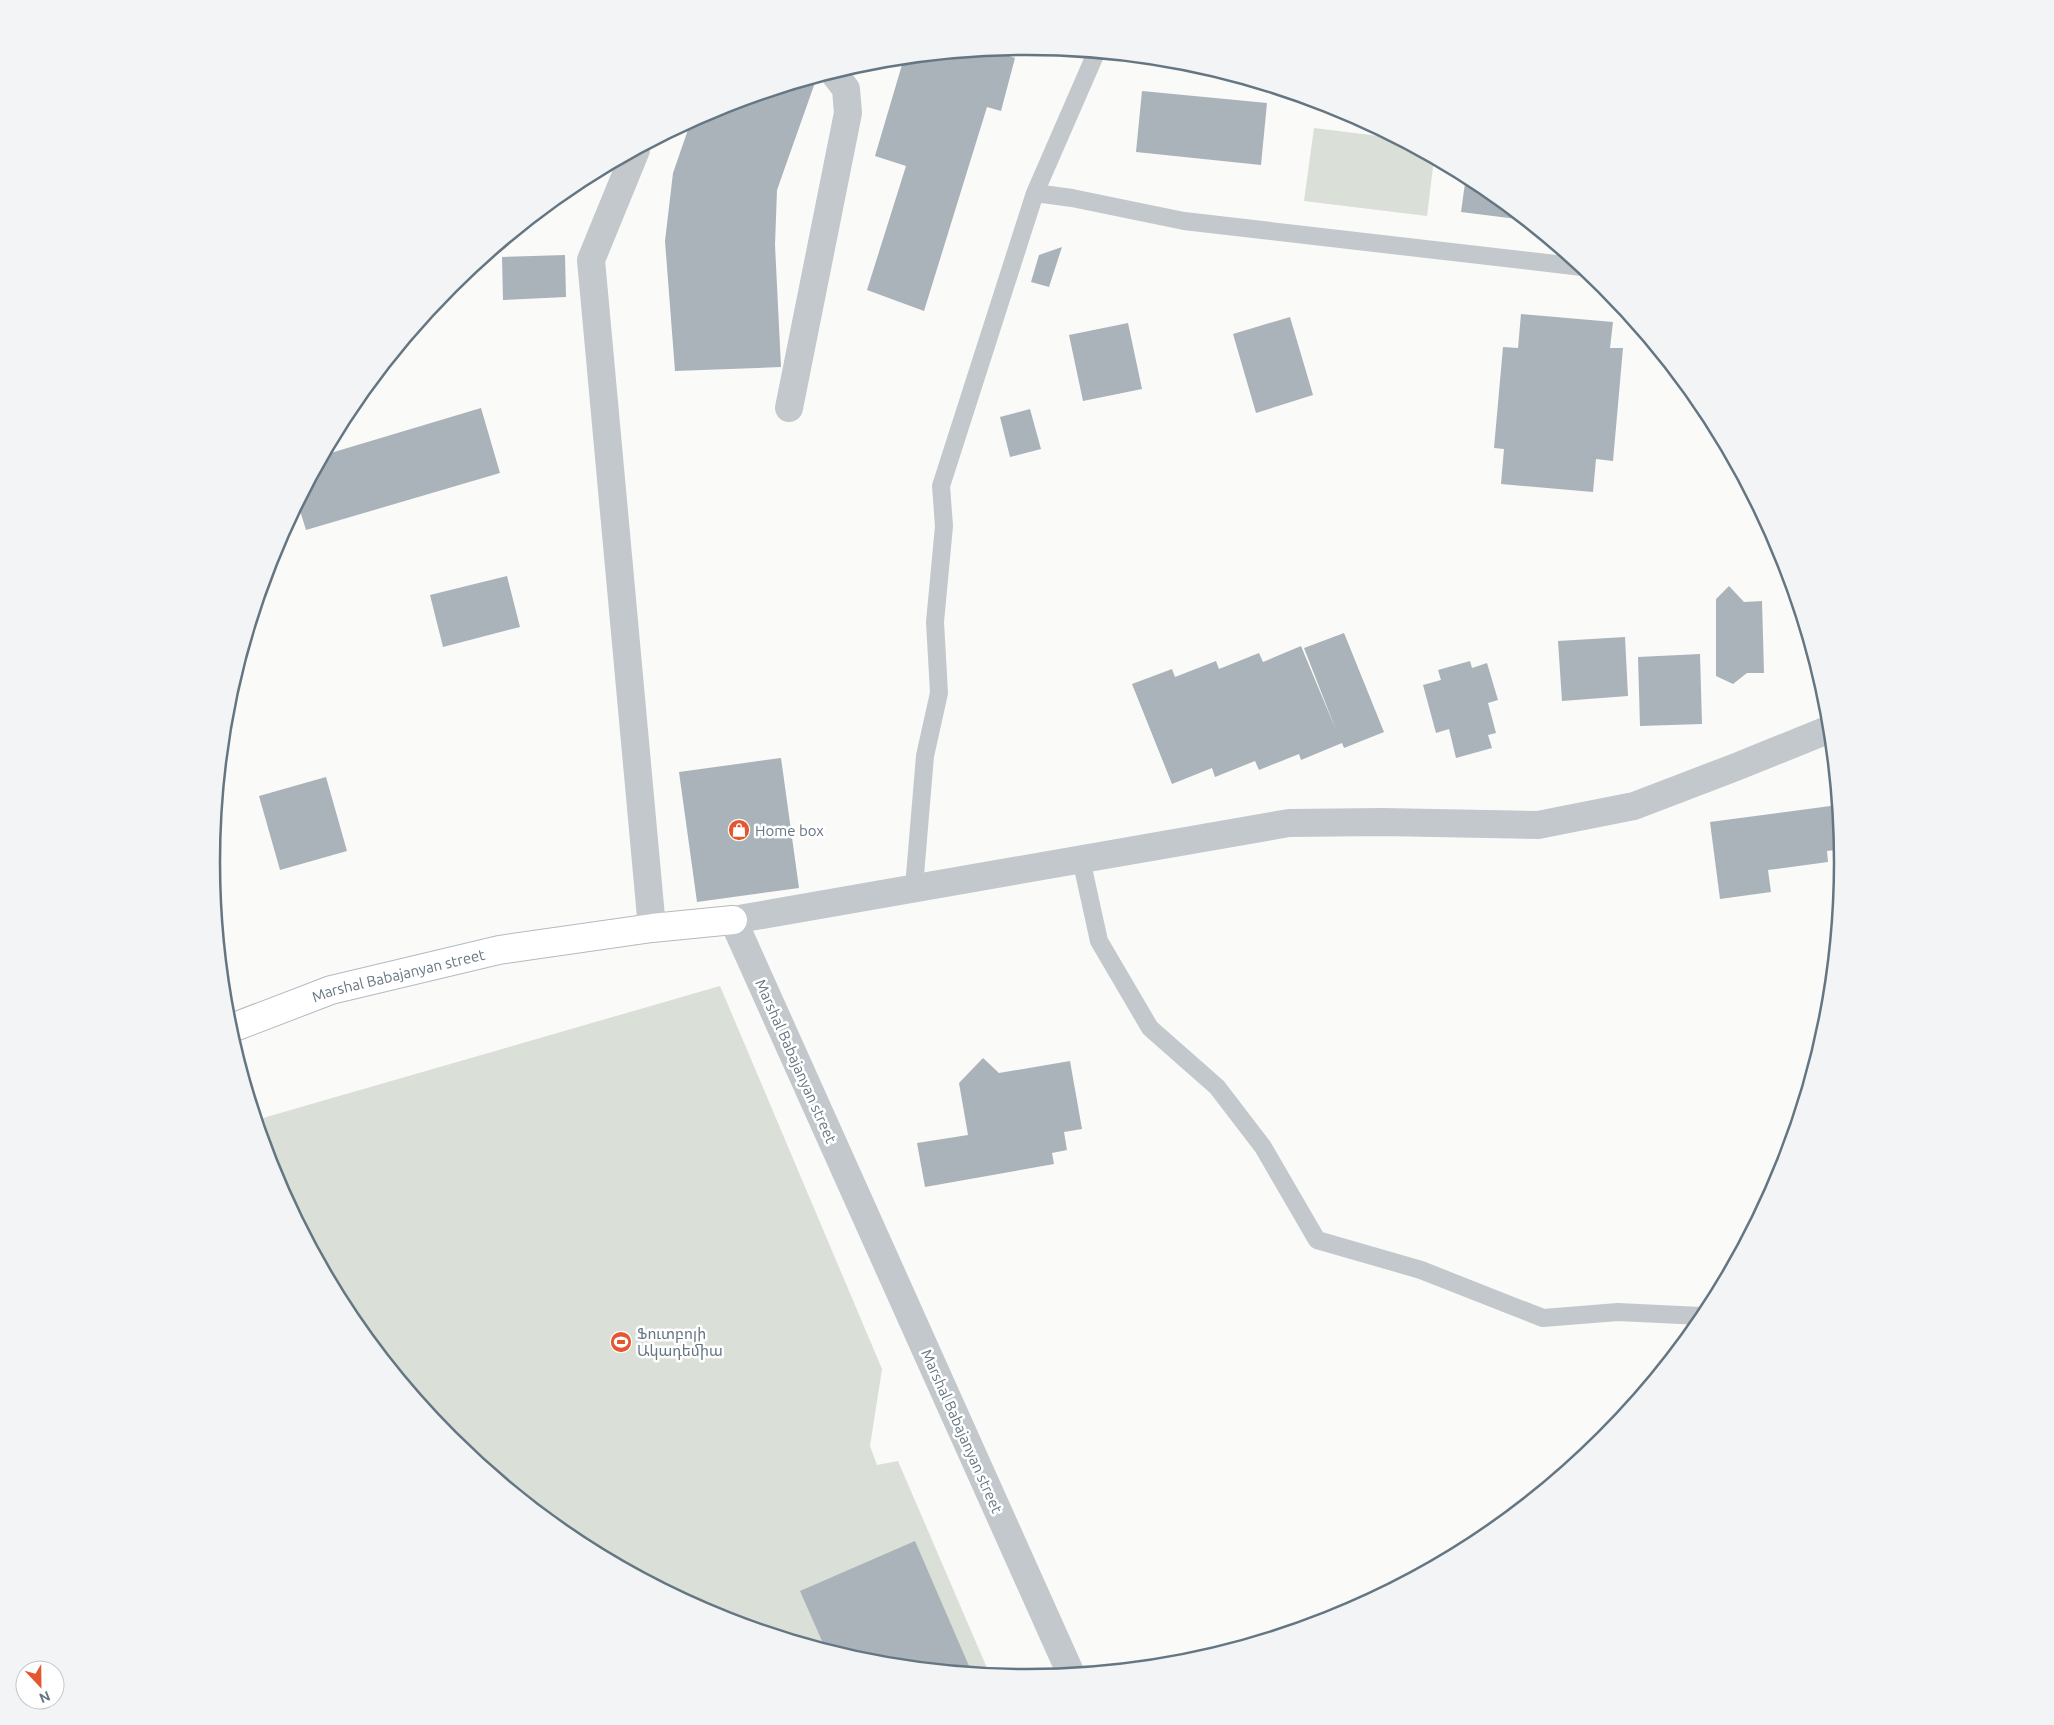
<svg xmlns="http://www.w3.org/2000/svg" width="2054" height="1725" font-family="Ubuntu,'Noto Sans Armenian',sans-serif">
<rect width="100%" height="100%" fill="#fafaf8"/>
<path fill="#dadfd7" d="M1314,128L1395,138L1434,159L1427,216L1304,201Z
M720,986L882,1369L870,1446L877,1465L898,1461L990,1675L867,1663L714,1617L573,1541L450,1439L348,1316L273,1175L256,1120Z"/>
<path fill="#aab3b9" d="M992,50L1015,58L1001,111L987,107L924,311L867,290L906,166L875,156L904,58Z
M817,77L777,190L775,245L781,367L675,371L665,241L673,173L691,121L715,108Z
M1142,91L1267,103L1261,165L1136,152Z
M1466,176L1481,184L1525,220L1461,212Z
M1062,247L1049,287L1031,282L1039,255Z
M565,255L566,297L503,300L502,257Z
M1521,314L1613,322L1610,348H1623L1613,461L1596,459L1593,492L1501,484L1504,449L1494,448L1503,347L1518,348Z
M1290,317L1313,395L1256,413L1233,334Z
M1128,323L1142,389L1083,401L1069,335Z
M481,408L500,473L306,530L298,504L324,455Z
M1030,409L1041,449L1010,457L1000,417Z
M507,576L520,627L443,647L430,595Z
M1729,586L1744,602L1762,601L1764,673H1747L1733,684L1716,676V599Z
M1344,633L1384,732L1344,748L1342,743L1301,760L1299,754L1259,770L1255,761L1215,777L1212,768L1172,784L1132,684L1172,669L1175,677L1216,661L1219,669L1259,653L1263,662L1301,646L1336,730L1304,648Z
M1625,637L1628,696L1562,701L1558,641Z
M1700,654L1702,724L1640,726L1638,657Z
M1470,661L1472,668L1487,663L1498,700L1488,703L1496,733L1488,735L1492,748L1456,758L1449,729L1436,733L1423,685L1441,680L1438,670Z
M781,758L799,888L697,902L679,772Z
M326,777L347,851L280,870L259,796Z
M1838,805L1842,849L1827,851L1828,862L1768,870L1771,892L1720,899L1710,822Z
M983,1058L999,1073L1070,1061L1082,1129L1064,1132L1067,1150L1052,1153L1054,1164L925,1187L917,1143L968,1135L959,1083Z
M915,1541L972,1673L867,1663L826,1650L800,1591Z"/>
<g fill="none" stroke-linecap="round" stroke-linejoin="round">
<g stroke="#b3babf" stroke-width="30">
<g id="secondary">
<path id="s1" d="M229,1029L331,990L499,950L652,928L733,920"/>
</g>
</g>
<path stroke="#c3c8cc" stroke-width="18" d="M1035,193L1072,198L1184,221L1582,267
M1081,859L1099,941L1150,1028L1217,1087L1263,1147L1317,1240L1421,1270L1543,1318L1618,1312L1701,1316L1703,1319
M914,887L925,756L939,693L935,622L944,526L941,486L1035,193L1096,53"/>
<path stroke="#c3c8cc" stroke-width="28" d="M636,150L591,260L652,928
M789,408L848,113L846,89L833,72
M1071,1674L733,920L1289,823L1383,822L1538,825L1634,806L1736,767L1830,729"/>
<use href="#secondary" stroke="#fff" stroke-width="28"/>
</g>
<defs>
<g id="shop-disc" transform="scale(1.125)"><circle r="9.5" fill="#e4572e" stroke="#fff"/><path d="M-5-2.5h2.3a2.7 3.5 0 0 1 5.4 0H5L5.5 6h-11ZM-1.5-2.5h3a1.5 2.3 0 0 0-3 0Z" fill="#fff"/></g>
<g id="stadium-disc" transform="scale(1.125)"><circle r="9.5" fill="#e4572e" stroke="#fff"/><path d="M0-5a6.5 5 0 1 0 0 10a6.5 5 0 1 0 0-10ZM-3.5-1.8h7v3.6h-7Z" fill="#fff"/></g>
</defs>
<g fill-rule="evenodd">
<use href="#shop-disc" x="739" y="830"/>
<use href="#stadium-disc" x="621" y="1342"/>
</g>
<g text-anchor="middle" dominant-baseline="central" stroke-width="5" stroke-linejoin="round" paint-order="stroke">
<g font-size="15" fill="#657683" stroke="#fff" text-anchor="start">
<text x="755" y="830">Home box</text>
<text x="637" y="1333">Ֆուտբոլի<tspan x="637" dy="17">Ակադեմիա</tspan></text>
</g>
<g font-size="15" fill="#657683" stroke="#fff">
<text stroke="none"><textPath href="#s1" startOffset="178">Marshal Babajanyan street</textPath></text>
<text transform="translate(796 1061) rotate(66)">Marshal Babajanyan street</text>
<text transform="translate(962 1431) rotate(66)">Marshal Babajanyan street</text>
</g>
</g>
<path d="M0 0H2054V1725H0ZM220 862a807 807 0 1 1 1614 0a807 807 0 1 1-1614 0Z" fill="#f3f4f5" fill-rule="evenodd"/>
<path fill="none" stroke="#657683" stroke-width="2.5" d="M220 862a807 807 0 1 1 1614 0a807 807 0 1 1-1614 0Z"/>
<g transform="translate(40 1685) rotate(158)"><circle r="24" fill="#ffffff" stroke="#c1c8cd"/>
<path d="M0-4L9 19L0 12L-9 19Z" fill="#e4572e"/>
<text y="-8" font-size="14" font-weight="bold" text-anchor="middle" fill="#657683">N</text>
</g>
</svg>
